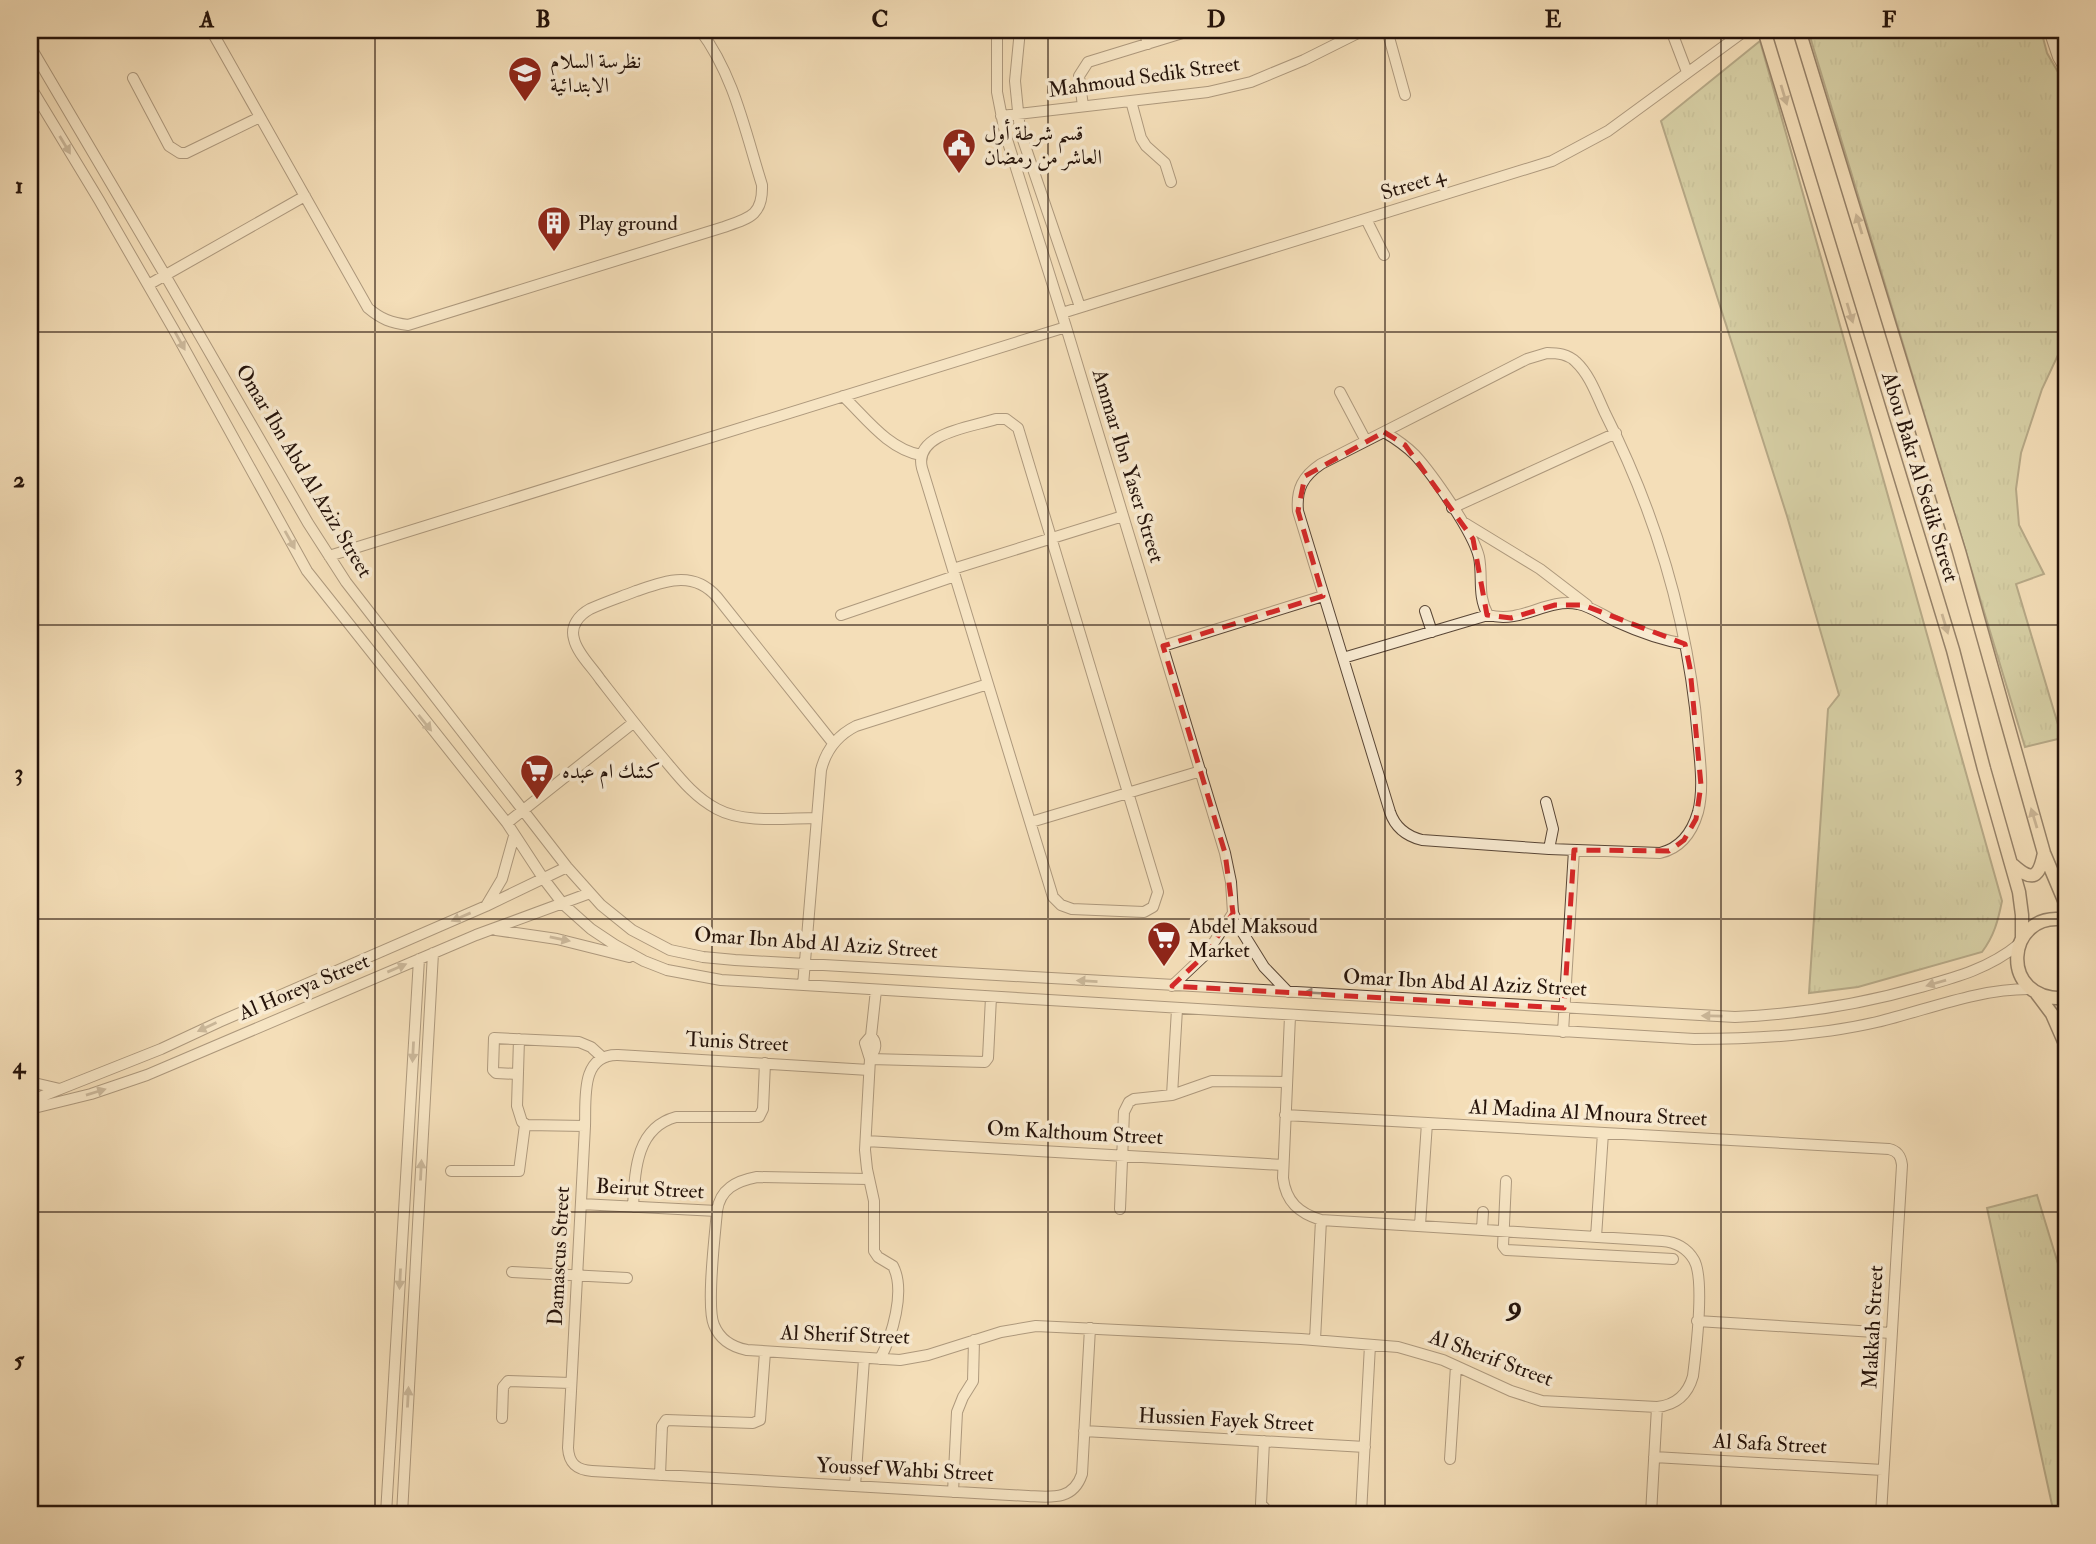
<svg xmlns="http://www.w3.org/2000/svg" width="2096" height="1544" font-family="'IM FELL Double Pica',Amiri,serif">
<defs>
<pattern id="grass-tufts" width="24" height="20" patternUnits="userSpaceOnUse" patternTransform="scale(1.75)"><rect width="24" height="20" fill="#b6c293"/><path d="M3 7l-1-3M5 7V3M7 7l1-3M15 17l-1-3M17 17v-4M19 17l1-3" fill="none" stroke="#9ca67d"/></pattern>
</defs>
<rect width="100%" height="100%" fill="#f4deb8"/>
<filter id="stains"><feTurbulence type="fractalNoise" baseFrequency=".00286" numOctaves="4"/><feColorMatrix values="0 0 0 0 .2 0 0 0 0 .09 0 0 0 0 .02 0 0 0 .5 -.17"/></filter>
<radialGradient id="worn" r=".72"><stop offset=".6" stop-color="#630" stop-opacity="0"/><stop offset="1" stop-color="#630" stop-opacity=".3"/></radialGradient>
<path fill="url(#grass-tufts)" stroke="#6e6a4e" stroke-width="2" d="M1808,30H2041L2047,53L2066,86V117L2061,123L2059,129L2066,158V338L2042,389L2021,453L2016,489L2019,525L2044,574L2016,584L2062,738L2025,747Z
M1760,41L2002,901C1998,921 1994,936 1982,952L1858,987L1809,993L1828,709L1839,695L1787,516L1661,121Z
M2037,1195L2066,1290V1514H2054L1987,1208Z"/>
<g fill="none" stroke-linecap="round" stroke-linejoin="round">
<g stroke="#594636" stroke-width="12">
<path id="minor" d="M211,30L368,308C381,319 391,323 408,325L724,227C750,218 763,215 762,185C745,131 734,75 700,30
M997,30V92L1005,133L1066,327L1225,853L1231,882L1233,913L1241,930L1264,967L1288,992
M1020,30L1015,81L1020,131L1080,307
M1144,30L1148,44
M1387,30L1405,95
M1536,30H1538
M1671,30L1687,72
M2049,30L2058,57L2066,71
M2063,30L2066,40
M30,46L165,275L308,523L346,582L567,867L601,905L632,930L670,950L703,957L735,960L1735,1017C1799,1014 1859,1005 1921,987C1957,977 1990,968 2019,944
M133,78L169,146L180,153H186L260,117
M30,86L99,200L174,330L307,571L507,823L543,878L563,904L591,929L615,945L644,961L667,970L721,980L1694,1039C1755,1039 1817,1036 1877,1022C1927,1010 1977,989 2029,989
M1131,101L1141,138L1146,146L1165,163L1171,182
M1083,106L1079,76L1088,62L1189,31
M1001,116L1208,92L1251,82L1304,60L1364,30
M1366,219L1384,255
M148,285L305,196
M1062,313L1552,161L1608,131L1746,30
M1547,353C1558,353 1568,354 1576,362C1590,375 1597,396 1605,413C1656,514 1689,625 1698,738C1700,762 1704,789 1698,812C1692,833 1681,848 1660,853L1549,849L1422,840C1406,836 1395,827 1390,812L1298,511C1296,489 1303,476 1321,464L1527,359Z
M1340,392L1366,441
M843,396C866,418 888,449 921,455
M996,419H1006L1018,428L1158,892L1153,907L1144,912L1072,909L1061,905L1053,897L922,468C913,433 972,427 996,419Z
M1384,432C1396,439 1406,446 1415,455C1433,475 1473,532 1479,557C1483,577 1477,596 1488,615
M1452,508L1616,433
M1463,522L1540,569L1587,605
M329,556L1066,327
M953,569L1123,516
M1425,611L1432,632
M841,615L955,576
M1163,646L1323,596
M1343,658L1488,615C1523,624 1545,598 1578,604C1592,607 1604,616 1617,622C1639,632 1661,640 1685,644
M1546,802L1553,829L1549,849
M817,818C786,818 745,824 717,809C694,797 679,777 663,758C641,732 621,706 600,679C592,667 577,653 574,639C570,626 579,615 590,609C605,602 621,597 636,591C666,581 693,570 717,597L833,743
M1031,822L1201,771
M507,823L633,723
M486,906L502,879L514,836
M496,930L557,939L629,957
M803,985L821,770C826,750 838,735 856,726L988,684
M1172,986L1207,953L1233,913
M876,990L871,1036L865,1043L870,1059L865,1150L867,1169L874,1201V1251L878,1257L893,1266C906,1291 892,1336 880,1359
M1563,1032L1574,850
M519,1039L517,1106L522,1122L527,1125L585,1126
M869,1056C877,1051 877,1042 871,1036
M870,1059L985,1062L988,1058L991,997
M869,1070L618,1055C580,1054 586,1099 585,1126L568,1448C569,1464 577,1470 592,1471L1028,1496C1051,1497 1073,1501 1082,1474L1090,1328
M518,1074L496,1073L493,1070L494,1038L579,1042L591,1047L602,1057
M30,1082L60,1089
M1172,1095L1177,1009
M30,1101L161,1049L219,1022L486,906L567,867
M30,1109L91,1094L147,1075L476,935L590,893
M1285,1115L1889,1149C1898,1151 1901,1156 1902,1165L1881,1514
M866,1141L1283,1165
M451,1171H519L525,1125
M868,1179L757,1177C736,1181 720,1189 717,1211C715,1235 706,1307 714,1325C720,1340 732,1347 747,1350L900,1360L928,1355L1001,1332L1036,1326L1301,1339L1398,1347L1443,1360L1511,1391L1542,1401L1657,1407C1676,1405 1688,1394 1693,1376C1696,1352 1705,1279 1694,1260C1687,1248 1675,1242 1662,1241L1321,1220C1299,1213 1286,1202 1283,1178L1290,1016
M1506,1181L1503,1246L1506,1250L1673,1259
M581,1204L717,1211
M633,1207C635,1173 635,1128 676,1117H759L763,1109L765,1063
M1120,1209L1124,1112L1129,1102L1134,1099L1172,1095L1212,1081L1287,1082
M1420,1225L1427,1123
M1482,1229L1483,1212
M1596,1237L1603,1133
M512,1272L627,1278
M1697,1321L1891,1333
M1315,1340L1321,1220
M502,1418L503,1387L508,1381L571,1383
M1084,1431L1365,1447
M1264,1441L1261,1504L1267,1511H1290
M1654,1457L1883,1470
M1450,1459L1456,1366
M660,1475L662,1426L666,1420L753,1423L760,1420L765,1352
M855,1486L864,1359
M953,1492L957,1412L963,1397L973,1381L974,1340
M386,1514L419,959
M402,1514L433,953
M1361,1514L1370,1345
M1651,1514L1657,1407"/>
</g>
<g stroke="#25130a" stroke-width="15">
<path id="major" d="M1764,30L1953,650L1984,769L2019,892L2022,915V938
M1799,30L1959,551L2044,853L2066,905
M2013,865C2033,883 2039,877 2044,853
M2066,920C2005,909 1997,1003 2066,998
M2037,994L2052,1014L2066,1046"/>
</g>
<use href="#minor" stroke="#f8ead1" stroke-width="10"/>
<use href="#major" stroke="#f4deb8" stroke-width="12"/>
</g>
<defs><path id="oneway-solid" d="M-6-.8H1V-3.2L6.5 0L1 3.2V.8H-6Z" transform="scale(1.75)"/></defs>
<g fill="#97836a">
<use href="#oneway-solid" transform="translate(1784 95) rotate(73)"/>
<use href="#oneway-solid" transform="translate(1859 224) rotate(-107)"/>
<use href="#oneway-solid" transform="translate(1850 313) rotate(73)"/>
<use href="#oneway-solid" transform="translate(1945 624) rotate(73)"/>
<use href="#oneway-solid" transform="translate(2034 818) rotate(-107)"/>
</g>
<g fill="#998977">
<use href="#oneway-solid" transform="translate(65 145) rotate(59)"/>
<use href="#oneway-solid" transform="translate(180 341) rotate(61)"/>
<use href="#oneway-solid" transform="translate(290 540) rotate(61)"/>
<use href="#oneway-solid" transform="translate(425 723) rotate(51)"/>
<use href="#oneway-solid" transform="translate(461 917) rotate(157)"/>
<use href="#oneway-solid" transform="translate(560 939) rotate(12)"/>
<use href="#oneway-solid" transform="translate(397 968) rotate(-23)"/>
<use href="#oneway-solid" transform="translate(1087 981) rotate(-177)"/>
<use href="#oneway-solid" transform="translate(1936 983) rotate(164)"/>
<use href="#oneway-solid" transform="translate(1314 993) rotate(-177)"/>
<use href="#oneway-solid" transform="translate(1712 1016) rotate(-179)"/>
<use href="#oneway-solid" transform="translate(207 1027) rotate(155)"/>
<use href="#oneway-solid" transform="translate(413 1052) rotate(93)"/>
<use href="#oneway-solid" transform="translate(96 1092) rotate(-17)"/>
<use href="#oneway-solid" transform="translate(421 1170) rotate(-87)"/>
<use href="#oneway-solid" transform="translate(400 1279) rotate(93)"/>
<use href="#oneway-solid" transform="translate(408 1397) rotate(-87)"/>
</g>
<path d="M0 0H2096V1544H0ZM1384,432L1405,445L1473,539L1487,615L1511,618L1555,605H1583L1685,644L1690,668L1701,785L1696,819L1684,840L1669,851L1574,850L1564,1008L1172,986L1207,953L1233,913L1225,853L1163,646L1323,596L1298,511L1305,476Z" fill="#f4deb8" fill-opacity=".55" fill-rule="evenodd"/>
<path fill="none" stroke="#d62828" stroke-width="5" stroke-dasharray="14 9" stroke-linejoin="round" d="M1384,432L1405,445L1473,539L1487,615L1511,618L1555,605H1583L1685,644L1690,668L1701,785L1696,819L1684,840L1669,851L1574,850L1564,1008L1172,986L1207,953L1233,913L1225,853L1163,646L1323,596L1298,511L1305,476Z"/>
<path fill="none" stroke="#25130a" stroke-width="2" stroke-opacity="0.55" d="M375,30V1514M712,30V1514M1048,30V1514M1385,30V1514M1721,30V1514M30,332H2066M30,625H2066M30,919H2066M30,1212H2066"/>
<defs>
<g id="school-pin" transform="scale(1.75)"><path d="M0 17L-7.5 6A9.5 9.5 0 1 1 7.5 6Z" fill="#8f2418" stroke="#f8ead1"/><path d="M0-5L7-2L0 1L-7-2ZM-4 1L0 2.5L4 1V4Q0 6-4 4Z" fill="#fff"/></g>
<g id="civic-pin" transform="scale(1.75)"><path d="M0 17L-7.5 6A9.5 9.5 0 1 1 7.5 6Z" fill="#8f2418" stroke="#f8ead1"/><path d="M-.6-6.5H3V-4.5H.6V-3L4-1V1h2V6H-6V1h2V-1L-.6-3ZM-1.2 2.5V6h2.4V2.5Z" fill="#fff"/></g>
<g id="building-pin" transform="scale(1.75)"><path d="M0 17L-7.5 6A9.5 9.5 0 1 1 7.5 6Z" fill="#8f2418" stroke="#f8ead1"/><path d="M-4-6H4V6H1V3H-1V6H-4ZM-2.5-4.3h1.7v1.8h-1.7ZM.8-4.3h1.7v1.8H.8ZM-2.5-1h1.7V.8h-1.7ZM.8-1h1.7V.8H.8Z" fill="#fff"/></g>
<g id="supermarket-pin" transform="scale(1.75)"><path d="M0 17L-7.5 6A9.5 9.5 0 1 1 7.5 6Z" fill="#8f2418" stroke="#f8ead1"/><path d="M-6-5.5h2.5l.6 2H6L4.5 2H-2.5L-4.4-4H-6ZM-1.5 3.2a1.3 1.3 0 1 0 .1 0ZM3 3.2a1.3 1.3 0 1 0 .1 0Z" fill="#fff"/></g>
</defs>
<g fill-rule="evenodd">
<use href="#school-pin" x="525" y="73"/>
<use href="#civic-pin" x="959" y="145"/>
<use href="#building-pin" x="554" y="223"/>
<use href="#supermarket-pin" x="537" y="771"/>
<use href="#supermarket-pin" x="1164" y="938"/>
</g>
<g text-anchor="middle" dominant-baseline="central" stroke-width="7" stroke-linejoin="round" paint-order="stroke">
<g font-size="21" fill="#25130a" stroke="#f8ead1" text-anchor="start">
<text x="550" y="61">نظرسة السلام<tspan x="550" dy="24">الابتدائية</tspan></text>
<text x="984" y="133">قسم شرطة أول<tspan x="984" dy="24">العاشر من رمضان</tspan></text>
<text x="578" y="223">Play ground</text>
<text x="562" y="771">كشك ام عبده</text>
<text x="1188" y="926">Abdel Maksoud<tspan x="1188" dy="24">Market</tspan></text>
</g>
<g font-size="21" fill="#25130a" stroke="#f8ead1">
<text transform="translate(1144 77) rotate(-8)">Mahmoud Sedik Street</text>
<text transform="translate(1413 184) rotate(-17)">Street 4</text>
<text transform="translate(1128 466) rotate(73)">Ammar Ibn Yaser Street</text>
<text transform="translate(304 471) rotate(59)">Omar Ibn Abd Al Aziz Street</text>
<text transform="translate(1920 477) rotate(73)">Abou Bakr Al Sedik Street</text>
<text transform="translate(816 943) rotate(4)">Omar Ibn Abd Al Aziz Street</text>
<text transform="translate(1465 983) rotate(3)">Omar Ibn Abd Al Aziz Street</text>
<text transform="translate(304 987) rotate(-23)">Al Horeya Street</text>
<text transform="translate(737 1042) rotate(3)">Tunis Street</text>
<text transform="translate(1588 1113) rotate(3)">Al Madina Al Mnoura Street</text>
<text transform="translate(1075 1133) rotate(3)">Om Kalthoum Street</text>
<text transform="translate(650 1189) rotate(3)">Beirut Street</text>
<text transform="translate(559 1256) rotate(-87)">Damascus Street</text>
<text transform="translate(1873 1327) rotate(-87)">Makkah Street</text>
<text transform="translate(845 1335) rotate(2)">Al Sherif Street</text>
<text transform="translate(1491 1358) rotate(20)">Al Sherif Street</text>
<text transform="translate(1226 1420) rotate(3)">Hussien Fayek Street</text>
<text transform="translate(1770 1444) rotate(3)">Al Safa Street</text>
<text transform="translate(905 1470) rotate(3)">Youssef Wahbi Street</text>
</g>
<g font-size="28" font-weight="bold" letter-spacing="2" fill="#25130a" stroke="#f8ead1">
<text x="1516" y="1306">9</text>
</g>
</g>
<rect width="2096" height="1544" fill="none" stroke="#f4deb8" stroke-width="77"/>
<rect x="38" y="38" width="2020" height="1468" fill="none" stroke="#25130a" stroke-width="2.5"/>
<g font-size="23" text-anchor="middle" font-weight="bold" fill="#25130a">
<text x="207" y="27">A</text>
<text x="543" y="27">B</text>
<text x="880" y="27">C</text>
<text x="1216" y="27">D</text>
<text x="1553" y="27">E</text>
<text x="1889" y="27">F</text>
<text x="19" y="193">1</text>
<text x="19" y="487">2</text>
<text x="19" y="780">3</text>
<text x="19" y="1073">4</text>
<text x="19" y="1367">5</text>
</g>
<rect width="100%" height="100%" filter="url(#stains)"/>
<rect width="100%" height="100%" fill="url(#worn)"/>
</svg>
